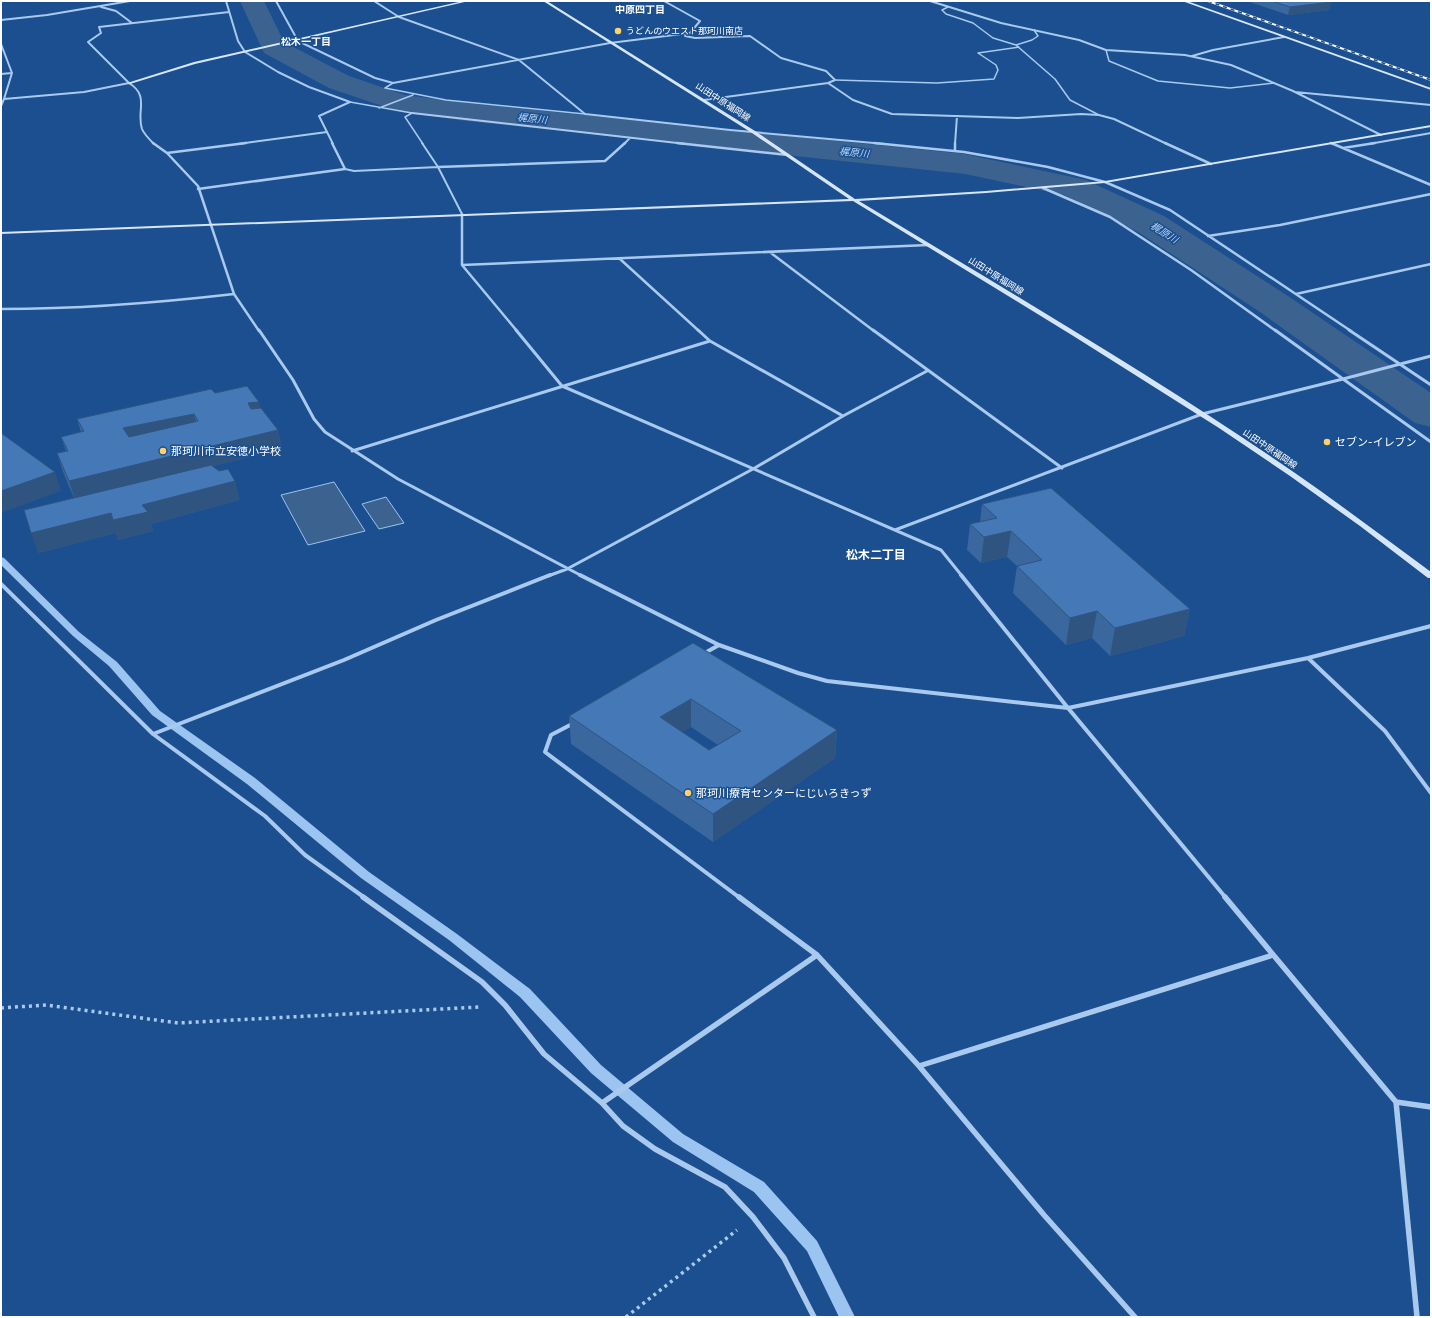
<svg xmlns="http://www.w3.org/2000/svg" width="1432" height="1318" font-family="'Fira Sans','Noto Sans JP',sans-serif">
<rect width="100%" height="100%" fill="#1b4f8f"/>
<path fill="#3c6290" stroke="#9cc4f0" d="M334,482L365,531L308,545L281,495Z
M386,497L404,523L379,529L362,504Z"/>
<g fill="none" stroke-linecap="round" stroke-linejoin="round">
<path fill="#9cc4f0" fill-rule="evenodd" d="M1,557L4,558L79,632L117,662L160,711L255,778L369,872L457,934L530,989L601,1065L683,1134L764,1182L817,1241L855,1317H839L807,1251L754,1192L673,1142L591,1073L520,997L449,940L361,878L247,784L152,715L109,666L73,636L1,565Z"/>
<path fill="#3c6290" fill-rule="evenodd" d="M240,1H264L284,42L349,76L405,95L467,103L965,154L1086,180L1164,216L1288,296L1431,393V427L1415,423L1260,312L1138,232L1064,195L965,174L467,121L400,112L329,88L264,53Z"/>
<path stroke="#a9c9ee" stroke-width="3.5" stroke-dasharray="3 4" stroke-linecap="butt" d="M1,1008L46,1005L178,1023L479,1007
M626,1317L737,1230"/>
<path stroke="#a9c9ee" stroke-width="1.5" d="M948,7L942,10L946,14L973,23L993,38L1016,45L1055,79L1070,100L1099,115
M1016,45L1032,40L1038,36L1034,30
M1106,50L1109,61L1158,81L1230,88L1274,83
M835,80L937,83L994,79L998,70L996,65L978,53L1019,47
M393,83L385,88L446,100L585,114
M350,102L412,113
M379,108L413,95
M412,113L405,117L423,144"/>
<path stroke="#a9c9ee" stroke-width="2" d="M422,143L438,167L462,214
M345,169L354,171L438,167"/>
<path stroke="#a9c9ee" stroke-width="2" d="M226,1L238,41L245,52L278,72L309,87L350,102
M276,1L298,41L375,78L393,83L610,43L690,33L700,21L664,1
M374,1L399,17L519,60L585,114L730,130L885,144
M930,1L1001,23L1079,40L1106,50L1185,55L1231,65L1293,91L1381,135
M101,7L116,11L132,23
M1,20L47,15L130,1
M685,36L695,38L750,36L781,58L826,71L835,80L828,83L704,100
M1,44L12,73L4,99
M1192,56L1213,50L1284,37
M1,74L12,73
M828,83L853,100L892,114L1018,118L1081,114L1099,115L1114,119L1167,144
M1295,92L1431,105
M1,106L4,99L84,92L129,83
M412,113L686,144
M1331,143L1333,144
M154,144C150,140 144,134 142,129C136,111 150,96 129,83L88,42L101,33L99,27L229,12
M238,144L327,132
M333,144L319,116L350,102
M624,144L630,138
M955,144L957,116
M1369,144L1431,133"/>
<path stroke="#a9c9ee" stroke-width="2.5" d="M153,143L167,153L198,186L234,294L259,331
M677,143L788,155
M874,143L964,152L1048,167L1105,182L1170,210L1351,331
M1165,143L1211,164
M1331,143L1431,185
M1343,148L1375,143
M955,151V143
M167,153L246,143
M438,167L605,161L625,143
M1043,188L1110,217L1191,270L1276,331
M198,189L345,169L332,143
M462,214V265L517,331
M1208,236L1280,225L1431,194
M771,253L874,331
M620,259L699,331
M462,265L928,245
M1296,294L1431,264
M1,309C79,309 156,303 234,294"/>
<path stroke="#a9c9ee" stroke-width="3" d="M259,330L293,380L314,419L325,432L398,479L582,576
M516,330L562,386L941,550L962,576
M698,330L710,341L843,416
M873,330L1062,468
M1349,330L1431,385
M1343,379L1431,442
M1343,379L1431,356
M352,451L710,341
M895,530L1202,414L1343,379L1275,330
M548,576L567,569L753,469L843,416L927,371"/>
<path stroke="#a9c9ee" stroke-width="4" d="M580,575L719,645L798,673L827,681L1068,708L1308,658L1431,626
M961,575L1068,708L1226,898
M1,584L153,734L265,816L305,855L365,898
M703,654L719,645
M1308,658L1385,731L1431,793
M574,723L551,735L545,752L740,898
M153,734L344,660L436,620L550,575"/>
<path stroke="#a9c9ee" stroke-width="5.5" d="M363,897L482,982L505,1005L544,1054L602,1103L623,1126L655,1149L725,1187L753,1217L784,1258L814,1317
M739,897L817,955L919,1066L1044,1215L1135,1317
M1225,897L1396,1102L1417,1317
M919,1066L1273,955
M1396,1102L1431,1107
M602,1103L817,955"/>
<path fill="#d6e6fa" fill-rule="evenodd" d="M463,1H469L195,64L130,84L127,83L194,62Z
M543,1H547L755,131L855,199L986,191L1105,181L1431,125V127L1105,183L986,193L859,201C1006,290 1154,376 1295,473C1341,505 1386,539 1431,572V578H1428L1360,526L1290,476L1219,428L1075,337L853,201L1,234V232L849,199L752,133Z
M1182,1H1187L1431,88V90Z"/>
<g stroke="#fff" stroke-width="2">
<path id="rail" d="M1208,1L1431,80"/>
</g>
<use href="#rail" stroke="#1b4f8f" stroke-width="1.5" stroke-dasharray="4" stroke-linecap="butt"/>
</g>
<path fill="#3a679d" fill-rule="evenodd" d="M1247,1H1327L1331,2L1329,10L1288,15Z
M260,408L278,430L282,449L213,466L219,471L235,481L239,500L151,524L153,531L118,540L116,533L38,553L74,498L63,472L57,453L66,451L61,437L81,432L77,419Z
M982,504L1190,609L1184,636L1110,656L1092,638L1066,645L1013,593L1017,566L1007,557L981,563L967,550L970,524L980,522Z
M693,643L837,730L835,758L713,842L571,744L569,716ZM691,727L718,745L709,750L682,732Z"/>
<path fill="#305480" d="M1331,2L1329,10L1288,15L1290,7Z
M259,402L263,420L252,422L248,403Z
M194,414L198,433L128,447L123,428Z
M278,430L282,449L75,500L69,481Z
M55,472L61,491L1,513V491Z
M235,481L239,500L151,524L153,531L118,540L116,533L38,553L31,533L142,505Z
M1011,531L1007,557L981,563L984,537Z
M1190,609L1184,636L1110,656L1115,628Z
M1097,611L1092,638L1066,645L1070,618Z
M691,699V727L661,745L660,717Z
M837,730L835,758L713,842V814Z"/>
<path fill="#4478b7" stroke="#305480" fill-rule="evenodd" d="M1272,1H1327L1331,2L1290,7Z
M247,386L259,402L248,403L251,409L261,408L278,430L69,481L57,453L68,451L61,437L84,431L77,419L211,389L215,393ZM194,414L198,421L129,437L123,428Z
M1,433L55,472L1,491Z
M211,465L219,471L228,469L235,481L142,505L148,512L113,520L111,513L31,533L24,510Z
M1051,488L1190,609L1115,628L1097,611L1070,618L1017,566L1042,560L1011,531L984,537L970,524L997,518L982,504Z
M693,643L837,730L713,814L569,716ZM691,699L741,731L709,750L660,717Z"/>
<g fill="#ffd166" stroke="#1b4f8f" stroke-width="1.5">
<circle cx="618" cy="31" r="4"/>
<circle cx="1327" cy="442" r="4"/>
<circle cx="163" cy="451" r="4"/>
<circle cx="688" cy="793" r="4"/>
</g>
<g text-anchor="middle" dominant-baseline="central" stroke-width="3" stroke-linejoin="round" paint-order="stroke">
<g font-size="9" fill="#fff" stroke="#1b4f8f" text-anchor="start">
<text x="626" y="31">うどんのウエスト那珂川南店</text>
</g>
<g font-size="9" fill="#fff" stroke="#1b4f8f">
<text transform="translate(723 102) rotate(33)">山田中原福岡線</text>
<text transform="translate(996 276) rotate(32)">山田中原福岡線</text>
<text transform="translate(1270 449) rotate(34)">山田中原福岡線</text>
</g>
<g font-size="10" font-weight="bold" fill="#fff" stroke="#1b4f8f">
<text x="640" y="10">中原四丁目</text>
<text x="306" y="42">松木一丁目</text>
</g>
<g font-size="10" font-style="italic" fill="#b5d3f5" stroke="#1b4f8f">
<text transform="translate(532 119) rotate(6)">梶原川</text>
<text transform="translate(854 153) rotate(6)">梶原川</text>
<text transform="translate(1164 233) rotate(32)">梶原川</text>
</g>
<g font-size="11" fill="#fff" stroke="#1b4f8f" text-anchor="start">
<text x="1335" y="442">セブン-イレブン</text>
<text x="171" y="451">那珂川市立安徳小学校</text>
<text x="696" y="793">那珂川療育センターにじいろきっず</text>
</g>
<g font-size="12" font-weight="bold" fill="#fff" stroke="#1b4f8f">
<text x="876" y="555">松木二丁目</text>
</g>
</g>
<rect width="1432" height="1318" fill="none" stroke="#ffffff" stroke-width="4"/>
</svg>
